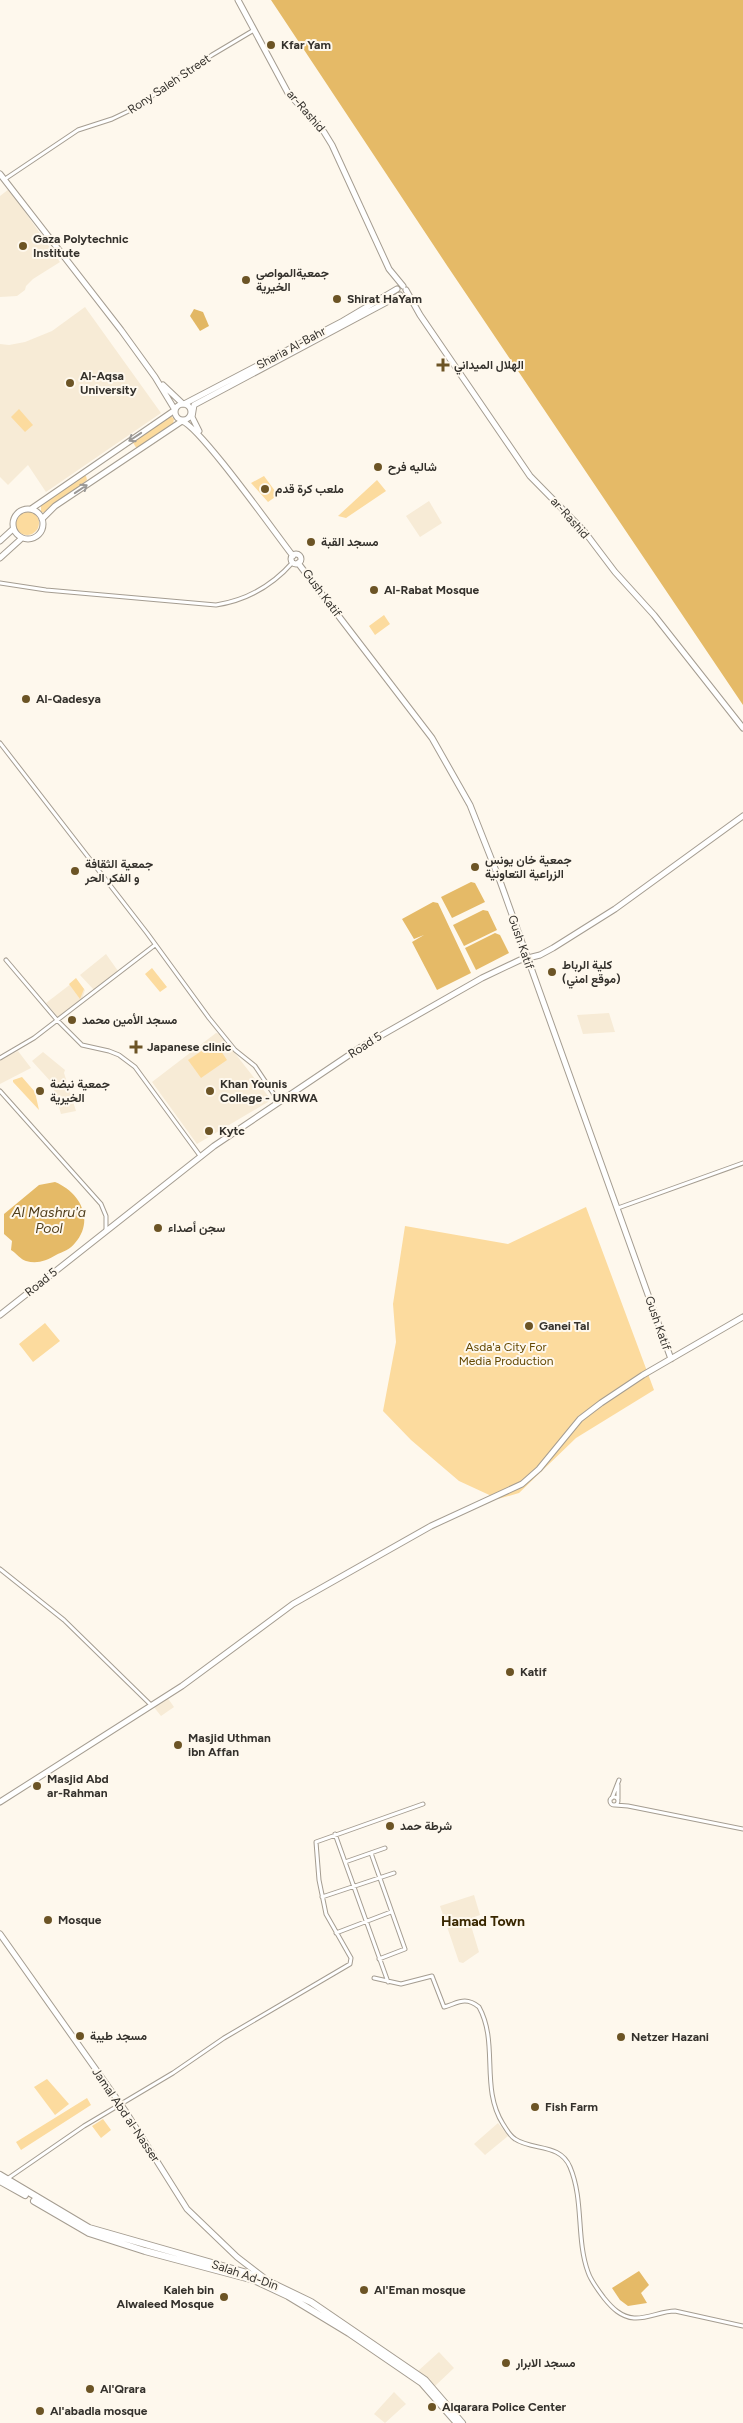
<svg xmlns="http://www.w3.org/2000/svg" width="743" height="2423" font-family="Figtree,Vazirmatn,sans-serif">
<rect width="100%" height="100%" fill="#fef8ed"/>
<path fill="#f7ebd6" d="M9,189L60,262L33,279L26,286L25,290L17,296L0,297V196Z
M85,307L161,413L46,492L28,465L8,485L0,477V344L9,345L25,342L52,331Z
M429,501L442,523L420,537L406,516Z
M106,954L118,971L94,990L80,975Z
M76,980L85,990L82,999L58,1017L46,1003Z
M609,1013L615,1032L583,1034L577,1015Z
M216,1033L220,1034L269,1097L268,1102L197,1144L152,1082Z
M18,1051L31,1068L0,1084V1060Z
M43,1052L65,1070L64,1073L76,1111L61,1114L52,1083L32,1061Z
M167,1697L174,1707L161,1716L153,1706Z
M474,1895L480,1915L469,1919L479,1952L463,1963L459,1962L440,1906Z
M498,2123L508,2136L485,2155L474,2144Z
M439,2352L454,2368L435,2386L418,2371Z
M394,2392L406,2404L385,2423L374,2414Z"/>
<path fill="#fcdb9e" d="M19,409L33,425L25,432L11,417Z
M171,416L174,419L173,424L137,449L132,441Z
M81,475L86,476L87,480L46,513L41,512V504Z
M264,476L278,495L268,502L251,483Z
M377,480L386,491L346,518L338,516Z
M15 523a12 12 0 1 1 24 0a12 12 0 1 1-24 0Z
M384,615L390,624L375,635L369,626Z
M152,968L167,987L160,992L145,974Z
M76,978L84,989L80,999L69,984Z
M215,1042L227,1060L201,1078L188,1060Z
M22,1077L35,1092L39,1110L13,1082V1080Z
M586,1207L654,1390L576,1438L519,1493L498,1499L459,1481L411,1440L383,1411L396,1342L393,1304L405,1226L508,1244Z
M45,1323L60,1341L33,1362L19,1344Z
M47,2079L69,2104L55,2115L34,2087Z
M87,2098L91,2105L21,2150L16,2142Z
M103,2119L111,2130L101,2138L92,2126Z"/>
<path fill="#e2b764" d="M194,309L203,312L209,326L200,331L190,316Z"/>
<path fill="#e5ba67" d="M271,0H743V705L448,267Z
M471,882L475,883L485,902L452,918L441,897Z
M433,902L438,903L471,973L437,990L412,942L424,935L414,939L402,919Z
M483,910L488,911L497,930L464,946L453,925Z
M495,933L500,935L509,953L476,970L465,948Z
M55,1182C80,1192 95,1220 75,1243C71,1249 62,1252 56,1255C46,1261 37,1264 26,1261C21,1260 16,1253 11,1250L12,1241L4,1234V1214L39,1185Z
M639,2271L649,2285L641,2293L647,2303L628,2306L620,2300L612,2288Z"/>
<g fill="none" stroke-linecap="round" stroke-linejoin="round">
<g stroke="#a59d91" stroke-width="5">
<path id="minor" d="M5,179L78,130L112,119L133,109L212,55L254,30
M0,583L46,590L216,605C248,600 272,586 293,562
M0,743L147,933L209,1018L235,1050L255,1066L279,1102
M6,960L57,1020L82,1045L109,1051L119,1055L135,1067L201,1157
M0,1058L34,1038L155,945
M0,1091L101,1204L106,1216V1231
M618,1208L743,1163
M0,1569L64,1620L151,1705
M610 1801a4 4 0 1 1 8 0a4 4 0 1 1-8 0Z
M612,1798L619,1780
M618,1799V1785
M615,1805L628,1806L743,1829
M335,1834L388,1982
M371,1853L405,1949L379,1959
M345,1862L385,1848
M322,1897L394,1873
M336,1933L391,1912
M374,1978L401,1984L432,1976L444,2007C458,2003 465,1996 479,2007C499,2043 480,2088 503,2124C506,2129 510,2136 515,2139C533,2151 560,2143 570,2167C584,2200 576,2239 588,2272C591,2281 598,2290 604,2298C612,2308 621,2317 634,2318C648,2319 661,2311 675,2311L743,2326
M7,2179L84,2126L173,2073L224,2038L350,1964L351,1958L326,1914L319,1880L316,1842L423,1804"/>
</g>
<g stroke="#a59d91" stroke-width="7">
<path id="major" d="M238,0L288,93L324,132L332,145L389,269L403,286
M0,174L121,330L155,377L175,410L31,509
M406,290L420,315L530,476L584,531L615,572L654,615L743,728
M163,385L183,404
M175 412a8 8 0 1 1 16 0a8 8 0 1 1-16 0Z
M184,404L343,321L397,289
M199,431L192,417L194,405L400,295
M13 524a15 15 0 1 1 30 0a15 15 0 1 1-30 0Z
M42,519L55,506L182,421C201,428 275,533 293,556
M0,541L13,529
M291 559a5 5 0 1 1 10 0a5 5 0 1 1-10 0Z
M0,558L22,538
M298,563L432,738L470,805L500,881L671,1359
M0,1315L214,1146L361,1047L482,978L520,960L540,955L553,948L615,909L743,816
M0,1802L182,1686L293,1604L431,1526L522,1484L539,1469L580,1419L601,1403L643,1375L743,1317
M0,1934L126,2112L187,2209L237,2257L263,2277"/>
</g>
<g stroke="#a59d91" stroke-width="8">
<path id="highway" d="M0,2175L89,2228L257,2276L311,2302L425,2380L462,2423
M0,2181L25,2195
M34,2201L89,2233L145,2251L254,2280L288,2296L349,2333L422,2383L457,2423"/>
</g>
<use href="#minor" stroke="#fff" stroke-width="3"/>
<use href="#major" stroke="#fff" stroke-width="5"/>
<use href="#highway" stroke="#fff" stroke-width="6"/>
</g>
<defs><path id="oneway-shaft" d="M-6 0H5M1.5-3L5.5 0L1.5 3" fill="none" stroke-width="1.6" stroke-linecap="round" stroke-linejoin="round" transform="scale(1.25)"/></defs>
<g stroke="#9a9896">
<use href="#oneway-shaft" transform="translate(135 437) rotate(146)"/>
<use href="#oneway-shaft" transform="translate(81 489) rotate(-34)"/>
</g>
<g fill="#6c5425" stroke="#fef8ed" stroke-width="2">
<circle cx="271" cy="45" r="5"/>
<circle cx="23" cy="246" r="5"/>
<circle cx="246" cy="280" r="5"/>
<circle cx="337" cy="299" r="5"/>
<path d="M440.5 357.5h5v5h5v5h-5v5h-5v-5h-5v-5h5z"/>
<circle cx="70" cy="383" r="5"/>
<circle cx="378" cy="467" r="5"/>
<circle cx="265" cy="489" r="5"/>
<circle cx="311" cy="542" r="5"/>
<circle cx="374" cy="590" r="5"/>
<circle cx="26" cy="699" r="5"/>
<circle cx="475" cy="867" r="5"/>
<circle cx="75" cy="871" r="5"/>
<circle cx="552" cy="972" r="5"/>
<circle cx="72" cy="1020" r="5"/>
<path d="M133.5 1039.5h5v5h5v5h-5v5h-5v-5h-5v-5h5z"/>
<circle cx="40" cy="1091" r="5"/>
<circle cx="210" cy="1091" r="5"/>
<circle cx="209" cy="1131" r="5"/>
<circle cx="158" cy="1228" r="5"/>
<circle cx="529" cy="1326" r="5"/>
<circle cx="510" cy="1672" r="5"/>
<circle cx="178" cy="1745" r="5"/>
<circle cx="37" cy="1786" r="5"/>
<circle cx="390" cy="1826" r="5"/>
<circle cx="48" cy="1920" r="5"/>
<circle cx="80" cy="2036" r="5"/>
<circle cx="621" cy="2037" r="5"/>
<circle cx="535" cy="2107" r="5"/>
<circle cx="364" cy="2290" r="5"/>
<circle cx="224" cy="2297" r="5"/>
<circle cx="506" cy="2363" r="5"/>
<circle cx="90" cy="2389" r="5"/>
<circle cx="432" cy="2407" r="5"/>
<circle cx="40" cy="2411" r="5"/>
</g>
<g text-anchor="middle" dominant-baseline="central" stroke-width="4" stroke-linejoin="round" paint-order="stroke">
<g font-size="12" font-weight="bold" fill="#34312c" stroke="#fef8ed" text-anchor="start">
<text x="281" y="45">Kfar Yam</text>
<text x="33" y="239">Gaza Polytechnic<tspan x="33" dy="14">Institute</tspan></text>
<text x="256" y="273">جمعيةالمواصي<tspan x="256" dy="14">الخيرية</tspan></text>
<text x="347" y="299">Shirat HaYam</text>
<text x="454" y="365">الهلال الميداني</text>
<text x="80" y="376">Al-Aqsa<tspan x="80" dy="14">University</tspan></text>
<text x="388" y="467">شاليه فرح</text>
<text x="275" y="489">ملعب كرة قدم</text>
<text x="321" y="542">مسجد القبة</text>
<text x="384" y="590">Al-Rabat Mosque</text>
<text x="36" y="699">Al-Qadesya</text>
<text x="485" y="860">جمعية خان يونس<tspan x="485" dy="14">الزراعية التعاونية</tspan></text>
<text x="85" y="864">جمعية الثقافة<tspan x="85" dy="14">و الفكر الحر</tspan></text>
<text x="562" y="965">كلية الرباط<tspan x="562" dy="14">(موقع امني)</tspan></text>
<text x="82" y="1020">مسجد الأمين محمد</text>
<text x="147" y="1047">Japanese clinic</text>
<text x="50" y="1084">جمعية نبضة<tspan x="50" dy="14">الخيرية</tspan></text>
<text x="220" y="1084">Khan Younis<tspan x="220" dy="14">College - UNRWA</tspan></text>
<text x="219" y="1131">Kytc</text>
<text x="168" y="1228">سجن أصداء</text>
<text x="539" y="1326">Ganei Tal</text>
<text x="520" y="1672">Katif</text>
<text x="188" y="1738">Masjid Uthman<tspan x="188" dy="14">ibn Affan</tspan></text>
<text x="47" y="1779">Masjid Abd<tspan x="47" dy="14">ar-Rahman</tspan></text>
<text x="400" y="1826">شرطة حمد</text>
<text x="58" y="1920">Mosque</text>
<text x="90" y="2036">مسجد طيبة</text>
<text x="631" y="2037">Netzer Hazani</text>
<text x="545" y="2107">Fish Farm</text>
<text x="214" y="2290" text-anchor="end">Kaleh bin<tspan x="214" dy="14">Alwaleed Mosque</tspan></text>
<text x="374" y="2290">Al'Eman mosque</text>
<text x="516" y="2363">مسجد الابرار</text>
<text x="100" y="2389">Al'Qrara</text>
<text x="442" y="2407">Alqarara Police Center</text>
<text x="50" y="2411">Al'abadla mosque</text>
</g>
<g font-size="12" fill="#34312c" stroke="#fef8ed">
<text transform="translate(169 84) rotate(-34)">Rony Saleh Street</text>
<text transform="translate(306 111) rotate(49)">ar-Rashid</text>
<text transform="translate(291 348) rotate(-28)">Sharia Al-Bahr</text>
<text transform="translate(570 518) rotate(48)">ar-Rashid</text>
<text transform="translate(322 593) rotate(53)">Gush Katif</text>
<text transform="translate(521 942) rotate(71)">Gush Katif</text>
<text transform="translate(365 1045) rotate(-33)">Road 5</text>
<text transform="translate(41 1282) rotate(-39)">Road 5</text>
<text transform="translate(658 1323) rotate(71)">Gush Katif</text>
<text transform="translate(126 2115) rotate(56)">Jamal Abd al-Nasser</text>
<text transform="translate(245 2275) rotate(19)">Salah Ad-Din</text>
</g>
<g font-size="12" fill="#644802" stroke="#fef8ed">
<text x="506" y="1347">Asda'a City For<tspan x="506" dy="14">Media Production</tspan></text>
</g>
<g font-size="14" font-style="italic" fill="#4f3d1a" stroke="#fef8ed">
<text x="49" y="1212">Al Mashru'a<tspan x="49" dy="16">Pool</tspan></text>
</g>
<g font-size="14" font-weight="bold" fill="#392700" stroke="#fef8ed">
<text x="483" y="1921">Hamad Town</text>
</g>
</g>
</svg>
